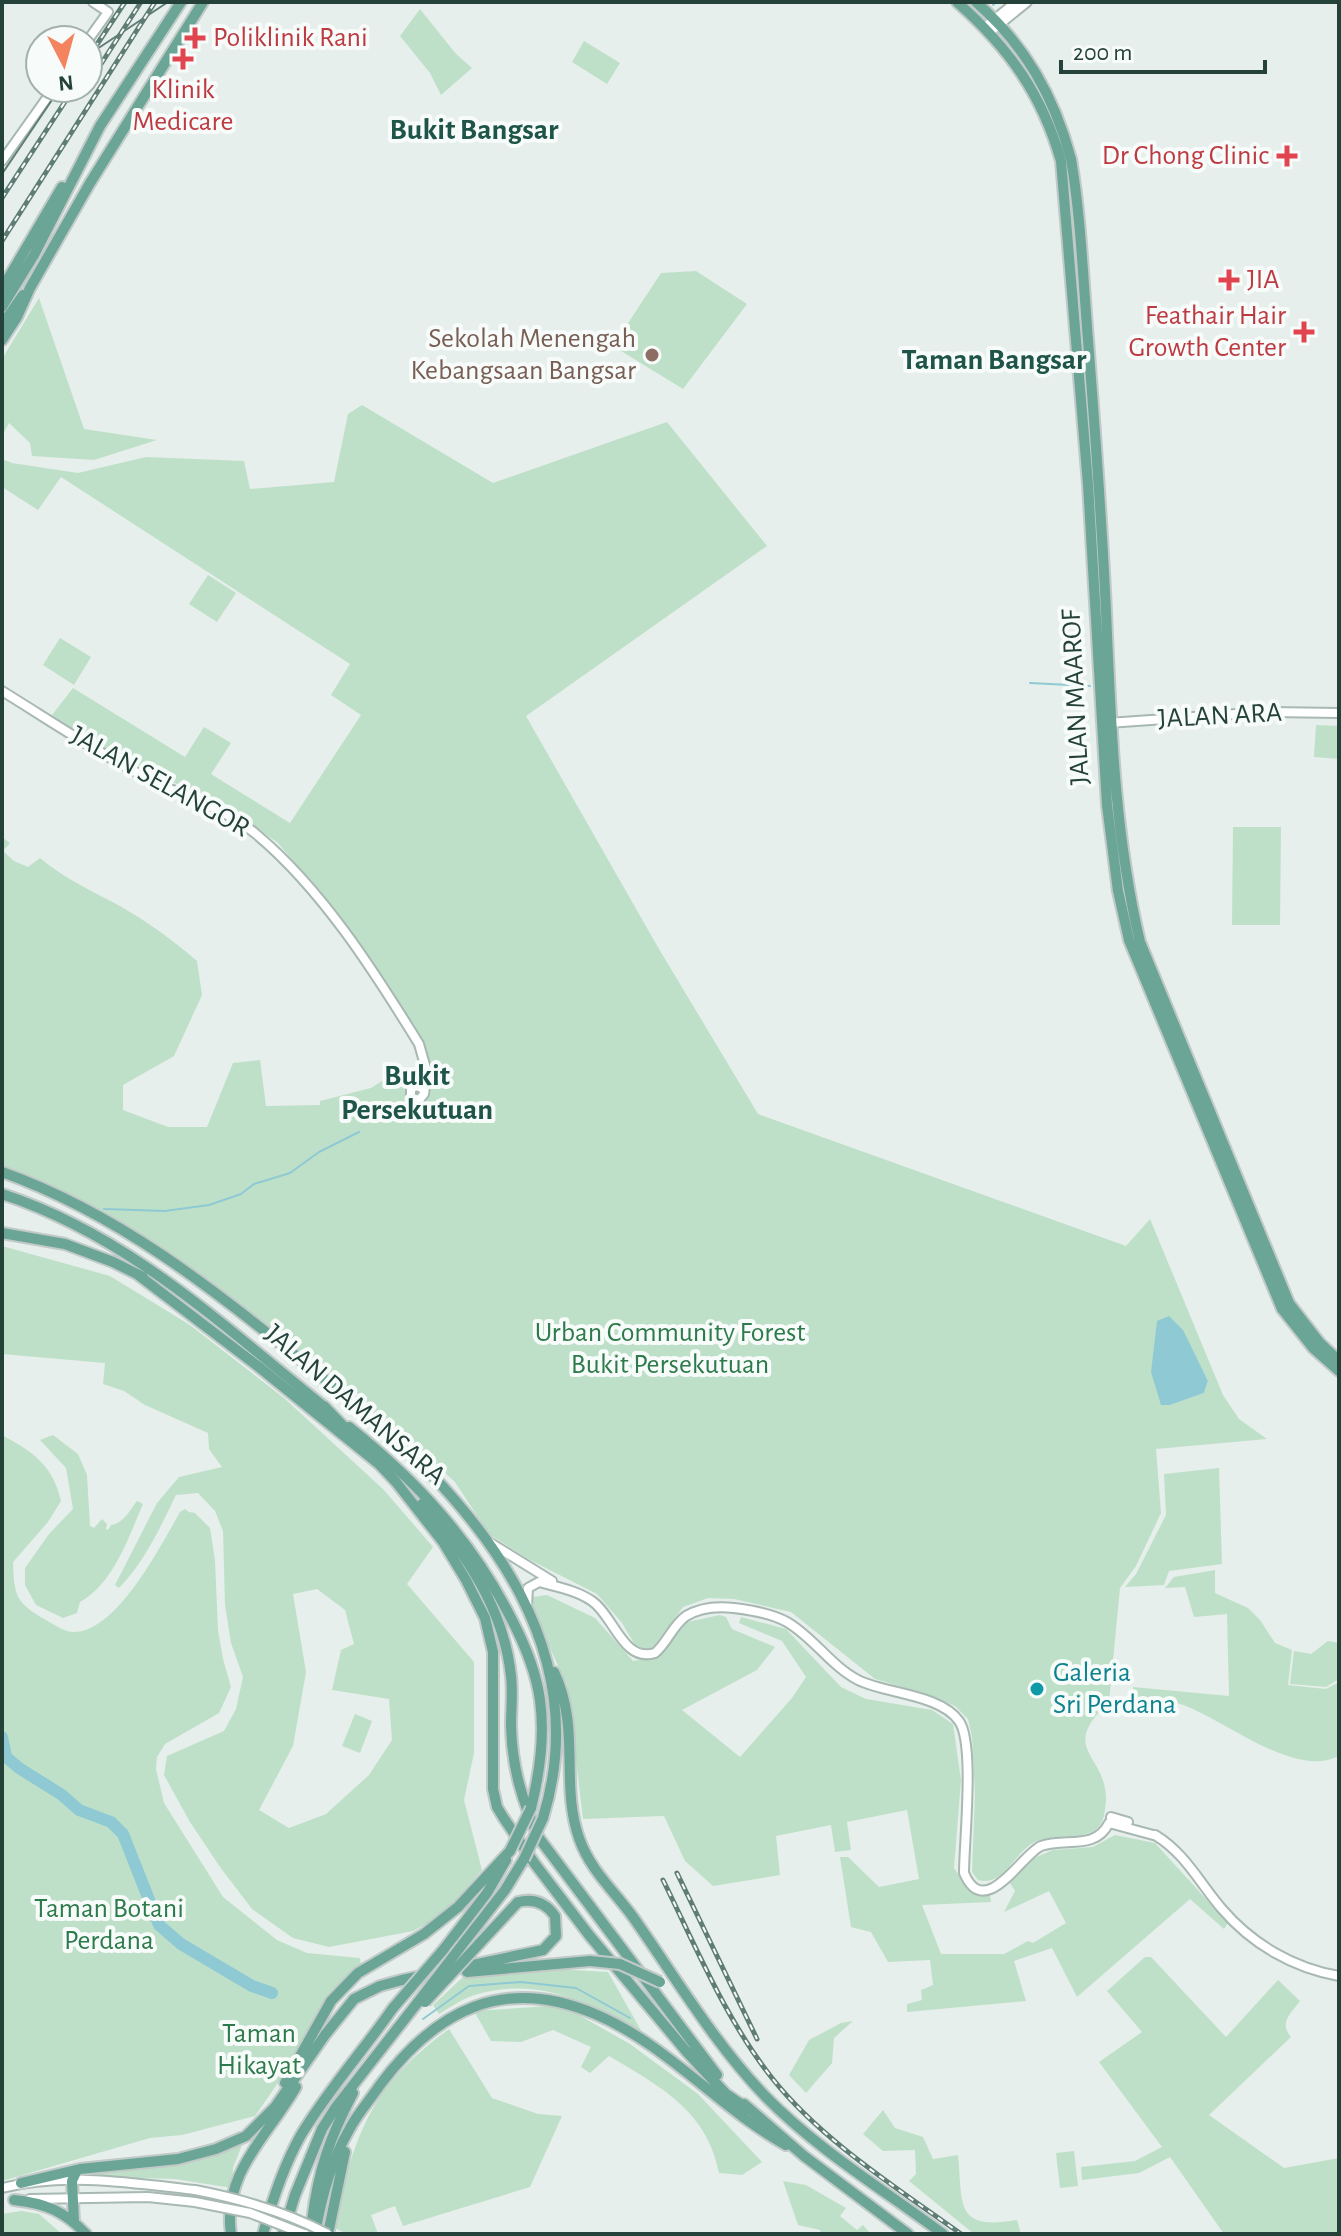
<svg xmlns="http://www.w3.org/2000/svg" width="1341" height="2236" font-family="'Alegreya Sans',sans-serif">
<rect width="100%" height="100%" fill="#e6efeb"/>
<path fill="#bfe0c8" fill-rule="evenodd" d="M420,9L456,54L472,68L441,95L430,73L400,36Z
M584,41L620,63L607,84L572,62Z
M696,271L747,304L683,389L613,346L661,273Z
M39,298L84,429L157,440L94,460L32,456L30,443L9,423L2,436V359Z
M362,405L493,483L667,422L767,546L526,716L659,949L758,1114L1126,1246L1150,1219L1223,1395L1239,1419L1267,1439L1156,1449L1161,1513L1136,1566L1120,1588L1109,1702C1057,1751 1107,1753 1106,1801C1105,1808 1105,1818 1100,1825C1088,1844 1046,1829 1026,1848C1011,1861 1002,1886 978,1880L972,1872L975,1794L972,1737L968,1719L955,1706L932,1696L875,1679L791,1612L734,1599L708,1598L683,1607L653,1648L644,1649L635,1645L622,1623L597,1594L528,1559L489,1534L455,1482L358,1394L192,1269L107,1213L70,1194L2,1166V837L10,843L3,851L14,861L28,867L40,858C65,879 92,891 120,906C148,922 174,941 197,961L202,995L174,1056L123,1085V1110L168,1127H207L233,1063L260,1060L266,1106L320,1105V1101L371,1088L390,1076L397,1075L404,1082L430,1070L423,1043L415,1026L325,899L278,843L235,812L80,737L52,715L73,688L185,757L204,727L231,743L211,774L290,823L361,715L331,695L350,664L61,477L38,510L2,487V459L12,463L78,473L146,457L244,461L250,489L334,482L348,414ZM1196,1358L1208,1381L1204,1393L1170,1405Z
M208,575L236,593L217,622L189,604Z
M60,638L91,657L74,685L43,665Z
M1316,725L1339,726V759L1314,757Z
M1233,827H1281L1280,925H1232Z
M2,1246L110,1276L190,1325L284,1398L384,1490L433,1547L407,1584L474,1662V1753L464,1800L482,1870L443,1915L413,1931L329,1947L293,1938L252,1909L220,1867L190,1822L164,1775L167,1756L224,1731L236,1709L243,1677L231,1643L225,1605L223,1531L215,1511L198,1493L176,1495C160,1528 145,1561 119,1588L115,1585L157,1503L179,1477L222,1467L209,1449L208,1433L145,1405L124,1391L103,1384L105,1363L2,1354ZM317,1589L345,1610L354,1644L341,1650L332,1690L389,1699L392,1740L369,1775L326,1814L289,1828L259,1810L293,1746L306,1672L293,1594Z
M2,1435C33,1452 53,1465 61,1501L48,1522L13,1562C14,1596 16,1603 46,1620C55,1625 64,1632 74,1632C117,1632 161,1545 180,1512L185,1509L189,1512L195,1513L210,1528L215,1560L218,1630L223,1659L231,1687L219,1713L165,1744L157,1757L156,1769L164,1803L223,1897L277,1940L307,1953L360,1958L361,1966L330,1992L280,2080L255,2116L182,2135L150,2138L2,2181Z
M53,1435L78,1454L87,1475L90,1526L94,1528L102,1519L107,1524L106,1529L108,1530L111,1525C123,1524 130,1510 137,1501L143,1504C128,1538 114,1583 80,1602L77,1613L63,1618L36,1605L25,1585V1568L49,1534L73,1509L66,1468L40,1440Z
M1219,1468L1222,1564L1169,1571L1164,1585L1125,1587L1136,1574L1166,1515L1164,1474Z
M1215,1570V1593L1248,1608L1260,1620L1275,1643L1292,1650L1288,1685L1326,1689L1339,1682V1756C1294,1779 1226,1720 1183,1705C1167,1700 1150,1698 1134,1698L1133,1687L1229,1696L1227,1614L1194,1617L1185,1587L1165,1588L1174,1577Z
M547,1595L595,1618L633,1661L656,1657L687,1622L720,1615L726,1617L732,1629L775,1647L757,1670L682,1710L740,1757L792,1698L806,1677L782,1641L739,1623L741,1617L786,1629L841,1687L866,1699L932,1710L953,1724L961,1780L954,1868L968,1889L990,1895L991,1902L922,1905L941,1954H1004L1028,1941L1033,1943L1066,1923L1049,1891L1004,1912L1015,1891L1010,1883L1034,1858L1053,1850L1093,1847L1115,1835L1155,1843L1228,1923L1224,1929L1190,1899L1077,1997L1052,1948L1014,1961L1026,2001L907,2012V2004L922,2000L921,1990L933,1985L930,1960L888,1962L871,1932L851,1927L840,1857H848L879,1887L919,1879L907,1810L847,1822L851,1850L835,1852L831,1825L776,1836L780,1875L713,1886L685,1861L664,1816L583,1819L567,1685L535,1616L532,1597Z
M1328,1641L1339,1643V1679L1326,1687L1290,1684L1294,1651L1311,1654Z
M355,1714L372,1721L360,1753L342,1746Z
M1145,1957H1151L1226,2037L1278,1980L1300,2001C1290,2014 1279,2023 1291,2037L1209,2115L1284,2168L1339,2158V2234H1224L1170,2157L1139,2173L1082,2180L1081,2167L1135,2161L1162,2147L1099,2062L1142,2032L1107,1991Z
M556,1969L608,1972L643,2034C591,2003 540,1977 478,1994C465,1997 451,2007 439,2014L433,2005L462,1978Z
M550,2006L577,2014L630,2044L698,2094L762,2162L742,2175L719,2173C707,2110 659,2086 609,2056L590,2073L581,2067L591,2047L553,2030L521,2042L491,2041L474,2011Z
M853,2021L834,2038L832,2063L806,2093L789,2075L809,2040L841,2023Z
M449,2029L492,2098L538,2114L562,2116L530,2187L403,2226L395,2206L371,2215L378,2234H347L333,2227C356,2134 368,2088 449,2029Z
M883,2110L895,2128L923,2137L933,2159L958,2155C963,2204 954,2231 1017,2220L1021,2234H974L909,2181L916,2174L915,2150L883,2151L863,2134Z
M242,2145L233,2168L232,2188L175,2179L95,2177V2174L208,2158Z
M1074,2151L1078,2186L1060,2188L1056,2153Z
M783,2181L806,2185L846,2208L840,2216L857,2230L863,2225L871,2234H821L820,2230L798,2225Z
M21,2211L39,2214L62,2234H2V2214Z"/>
<path fill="#8ec9d4" d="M1169,1316L1183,1330L1208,1381L1204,1393L1170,1405H1161L1151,1372L1157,1321Z"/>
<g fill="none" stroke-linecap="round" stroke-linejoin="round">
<path stroke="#8ec9d4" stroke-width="2" d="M993,5L997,2
M1030,683L1090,686
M104,1209L165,1211L209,1205L241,1194L254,1184L290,1173L319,1152L359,1132
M423,2019L469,1986L521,1982L576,1988L630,2018"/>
<path stroke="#8ec9d4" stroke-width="12" d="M2,1737L6,1757L19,1768L62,1795L79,1810L111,1822L123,1834L159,1925L181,1944L252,1986L272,1993"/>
<g stroke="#a8b8b2" stroke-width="12">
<path id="minor" d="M985,27L1016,2
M990,32L1027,2
M88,40L108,12L93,2
M2,161L54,88
M2,691C54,723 104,757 159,784C191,799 227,810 256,834C322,889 374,971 419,1044L427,1072L424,1094L419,1100L411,1098V1088L418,1086L423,1089
M1108,723L1265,712L1339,713
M489,1542L552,1581
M527,1606L528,1588L539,1582C557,1587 576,1590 592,1601C614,1616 623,1663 655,1653C667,1643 673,1625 686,1616C701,1607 718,1606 734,1608C751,1610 771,1613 787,1622C813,1637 831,1666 858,1680C886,1694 940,1694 959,1721C975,1743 964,1842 964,1873C985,1922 1022,1854 1041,1846C1065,1837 1095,1851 1109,1823L1157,1836
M1111,1817L1128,1822
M1155,1835C1185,1853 1199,1882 1222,1909C1252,1944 1293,1968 1339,1976
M2,2188C64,2172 133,2183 195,2190
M30,2199L148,2197L195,2202"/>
</g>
<g stroke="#c2cac8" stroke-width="14">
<path id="major" d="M957,2C1009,48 1042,94 1061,161L1088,484L1107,805L1118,891L1129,940L1282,1309L1313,1348L1339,1371
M976,2C1025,45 1054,96 1071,159C1081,218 1083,279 1088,340C1095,430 1102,521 1106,612C1111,724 1114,832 1140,942L1289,1303L1320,1343L1339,1361
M2,289L62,187
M2,307L34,255L100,126L181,2
M2,325L23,295
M2,340L17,317L30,288L90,183L203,2
M2,1172C145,1223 253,1324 371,1416C488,1520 594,1652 543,1818
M2,1194C130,1236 224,1327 327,1409
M2,1233L65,1244L113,1262L143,1277
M137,1274L259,1367L379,1464L396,1482L443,1542L466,1580L485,1618L493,1652V1789L497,1807L503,1817L535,1864L589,1935L686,2051L726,2094L748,2109
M324,1406L351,1434
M349,1427C417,1481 473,1542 512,1620C525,1645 536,1671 540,1700C545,1736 540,1772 531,1808
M422,1504C466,1553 504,1609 511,1676C513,1693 511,1709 511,1726C512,1767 522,1801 539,1838L717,2075
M554,1672C581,1728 560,1784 579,1838C590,1870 614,1891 633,1917C676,1978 714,2043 766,2097C818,2150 884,2190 943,2234
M462,1945L505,1890L524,1859
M444,1949L487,1893L506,1860
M467,1972L590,1961
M285,2083L331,2001L358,1973L424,1934L458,1907L510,1851
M744,2104L804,2156L908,2234
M21,2183L80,2169L178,2159L216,2149L246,2136L275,2107L325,2035L354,1999L380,1986L402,1980L543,1950L556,1936L555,1916C546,1903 534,1898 518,1902L479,1944
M14,2200C45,2203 64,2211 86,2234
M312,2221C318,2171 330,2137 353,2093
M74,2222L72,2181L77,2170
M231,2234C222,2173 268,2136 296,2087
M263,2234C272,2201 284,2165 301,2135C328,2090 363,2051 393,2008
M283,2234L295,2195L322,2129L336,2107L418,2002
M315,2234C321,2199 331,2161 349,2130C357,2114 370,2100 380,2085C436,2010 504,1975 595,2014C667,2044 719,2108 786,2145
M328,2234L345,2152"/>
</g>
<use href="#minor" stroke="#fff" stroke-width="8"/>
<use href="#major" stroke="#6aa596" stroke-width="10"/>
<path stroke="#5f7d75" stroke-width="2" d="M88,55L168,2
M2,174L60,88"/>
<g stroke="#5f7d75" stroke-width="5">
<path id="rail" d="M88,58L125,2
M101,64L141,2
M2,198L74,88
M2,241L155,2
M677,1873L757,2039
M663,1880C696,1947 726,2020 772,2078C821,2140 897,2188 961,2234"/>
</g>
<use href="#rail" stroke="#f7fbf9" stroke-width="2" stroke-dasharray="6" stroke-linecap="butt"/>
<g stroke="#a8b8b2" stroke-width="12" stroke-linecap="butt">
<path id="minor-bridge" d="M195,2190C242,2199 286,2212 328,2234
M195,2202L250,2213L304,2234"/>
</g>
<g stroke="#c2cac8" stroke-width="14" stroke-linecap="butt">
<path id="major-bridge" d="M510,1851L531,1808
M524,1859L543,1818
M590,1961L620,1964L660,1982
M418,2002L462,1945
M425,2002L479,1944
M393,2008L444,1949"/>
</g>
<use href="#minor-bridge" stroke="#fff" stroke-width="8"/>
<use href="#major-bridge" stroke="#6aa596" stroke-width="10"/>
</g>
<g fill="#e0444e" stroke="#f7fbf9" stroke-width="3">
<path d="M191 26h8v8h8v8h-8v8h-8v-8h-8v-8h8z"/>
<path d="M179 47h8v8h8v8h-8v8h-8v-8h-8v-8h8z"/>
<path d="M1283 144h8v8h8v8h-8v8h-8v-8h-8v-8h8z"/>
<path d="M1225 268h8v8h8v8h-8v8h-8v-8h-8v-8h8z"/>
<path d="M1300 320h8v8h8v8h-8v8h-8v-8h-8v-8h8z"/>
</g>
<circle fill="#8d6e63" stroke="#f7fbf9" stroke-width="3" cx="652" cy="355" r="8"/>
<circle fill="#0f9aa8" stroke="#f7fbf9" stroke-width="3" cx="1037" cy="1689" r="8"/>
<g text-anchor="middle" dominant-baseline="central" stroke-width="8" stroke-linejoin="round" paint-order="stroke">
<g font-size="28" fill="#be3a42" stroke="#f7fbf9" text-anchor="start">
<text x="213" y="38">Poliklinik Rani</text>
<text x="183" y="90" text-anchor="middle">Klinik<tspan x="183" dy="32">Medicare</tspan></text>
<text x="1269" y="156" text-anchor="end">Dr Chong Clinic</text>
<text x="1247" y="280">JIA</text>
<text x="1286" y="316" text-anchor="end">Feathair Hair<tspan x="1286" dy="32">Growth Center</tspan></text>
</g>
<g font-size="28" fill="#785e54" stroke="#f7fbf9" text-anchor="end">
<text x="636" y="339">Sekolah Menengah<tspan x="636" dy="32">Kebangsaan Bangsar</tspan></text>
</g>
<g font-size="28" fill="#24423a" stroke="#f7fbf9">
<text transform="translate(1076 697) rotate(-93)">JALAN MAAROF</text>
<text transform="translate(1220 716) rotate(-3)">JALAN ARA</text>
<text transform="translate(160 782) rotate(29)">JALAN SELANGOR</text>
<text transform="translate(355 1405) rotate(41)">JALAN DAMANSARA</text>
</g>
<g font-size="28" fill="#2d7a4b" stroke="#f7fbf9">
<text x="670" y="1333">Urban Community Forest<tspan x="670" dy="32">Bukit Persekutuan</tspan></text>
<text x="109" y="1909">Taman Botani<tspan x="109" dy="32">Perdana</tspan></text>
<text x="259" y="2034">Taman<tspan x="259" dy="32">Hikayat</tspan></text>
</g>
<g font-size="28" fill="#0d838f" stroke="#f7fbf9" text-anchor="start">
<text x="1053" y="1673">Galeria<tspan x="1053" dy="32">Sri Perdana</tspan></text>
</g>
<g font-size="30" font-weight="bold" fill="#1f5548" stroke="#f7fbf9">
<text x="474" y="130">Bukit Bangsar</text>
<text x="994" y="360">Taman Bangsar</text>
<text x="417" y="1076">Bukit<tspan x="417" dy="34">Persekutuan</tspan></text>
</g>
</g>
<rect width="1341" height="2236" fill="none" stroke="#24423a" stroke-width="8"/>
<g transform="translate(64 64) rotate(174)"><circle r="38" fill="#f7fbf9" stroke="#a3b1ad" stroke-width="2"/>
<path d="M0-6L14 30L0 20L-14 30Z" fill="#f4845f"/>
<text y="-12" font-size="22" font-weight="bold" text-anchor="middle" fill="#24423a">N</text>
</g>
<path d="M1061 60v12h204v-12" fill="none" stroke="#24423a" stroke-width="4"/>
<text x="1073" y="60" font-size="24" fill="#24423a" stroke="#f7fbf9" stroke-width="6" paint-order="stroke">200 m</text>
</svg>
